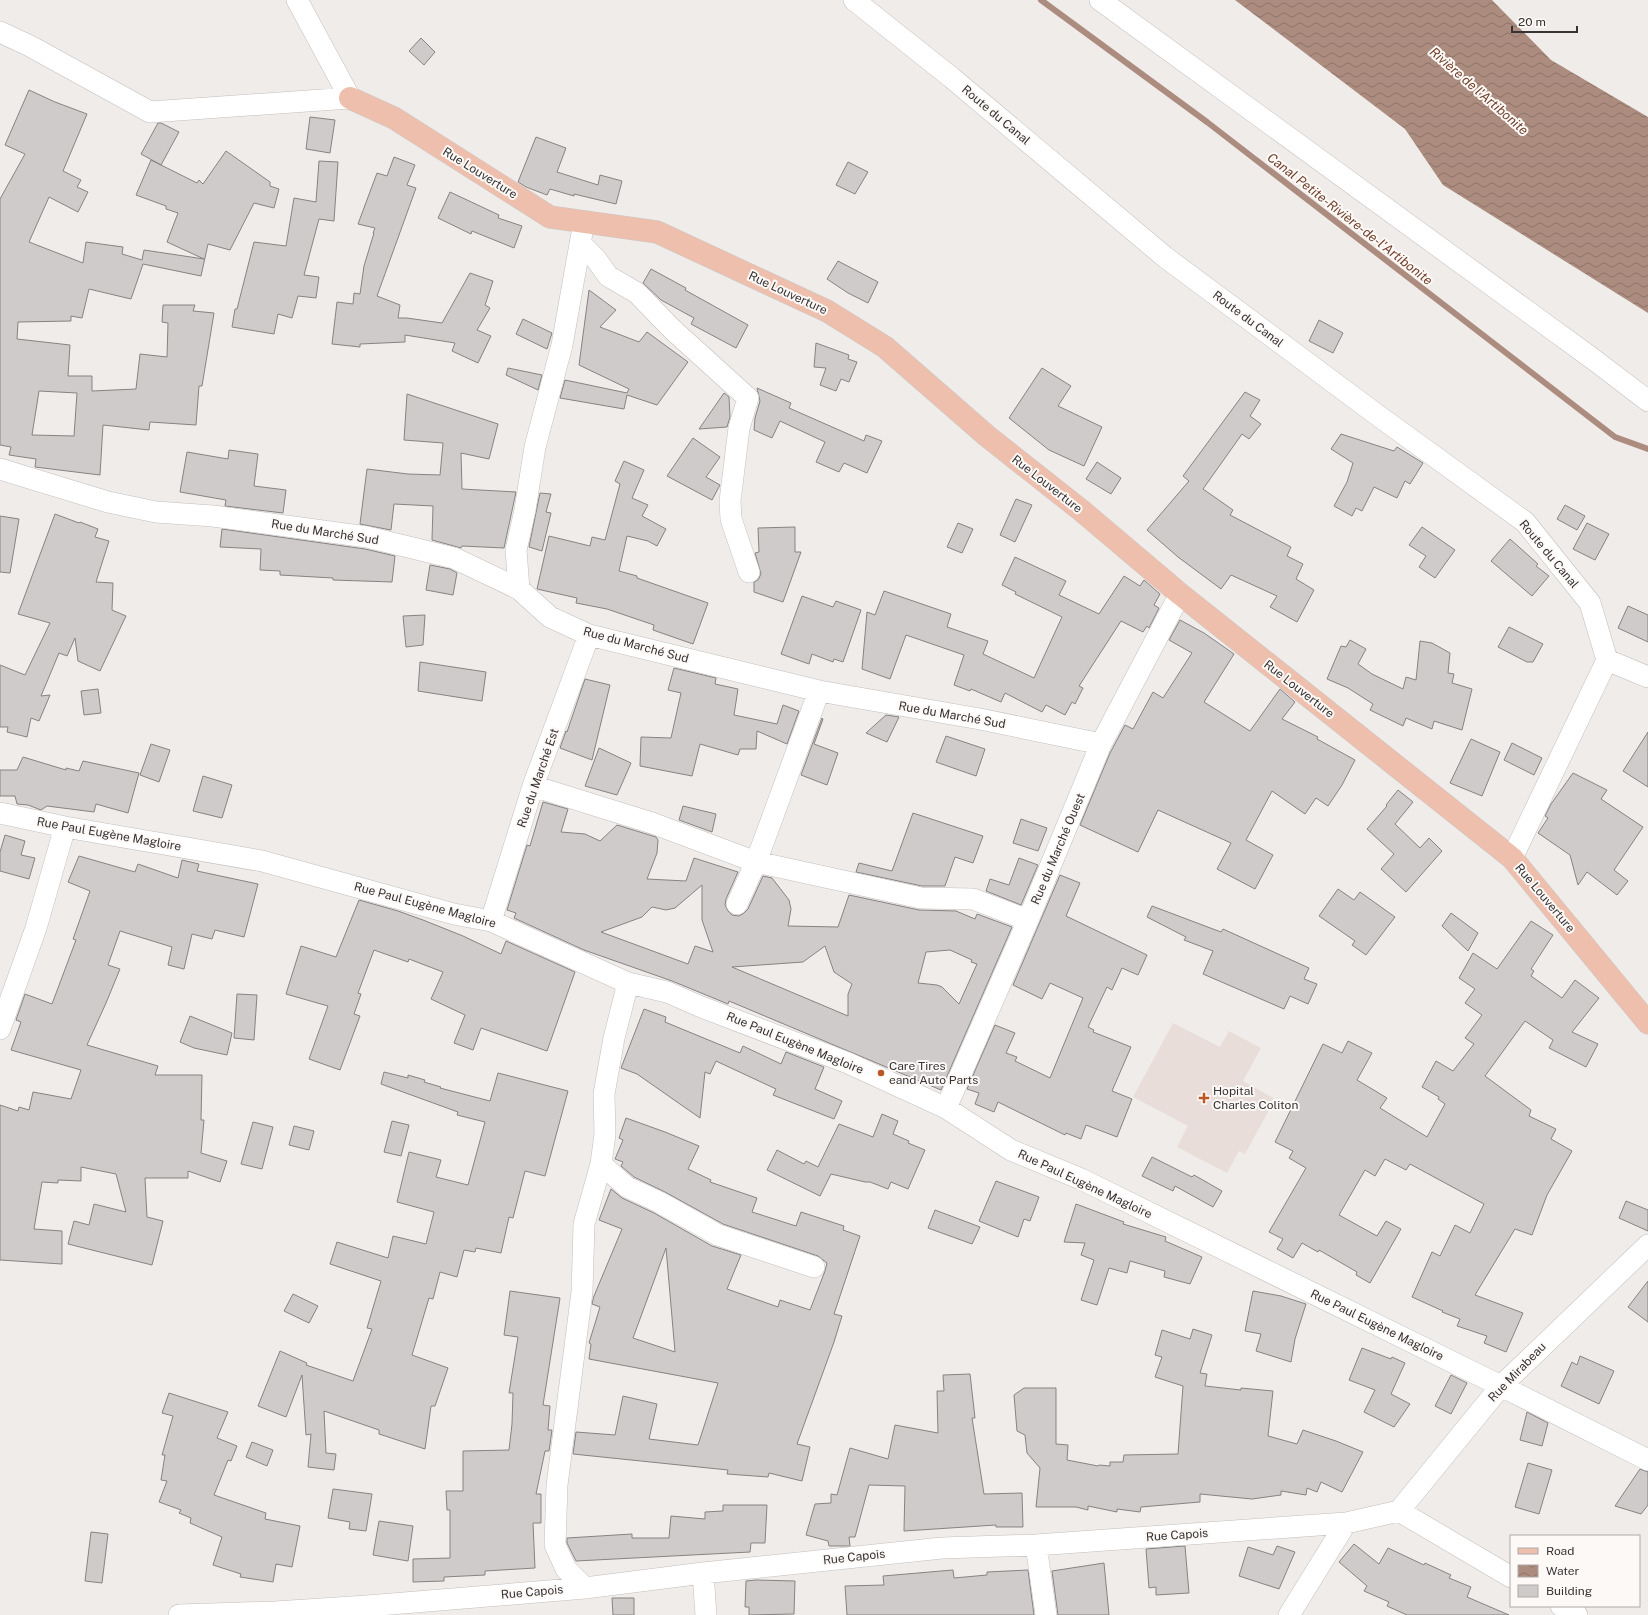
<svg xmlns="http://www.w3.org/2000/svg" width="1648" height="1615" font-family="'Public Sans',sans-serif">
<defs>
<pattern id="water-waves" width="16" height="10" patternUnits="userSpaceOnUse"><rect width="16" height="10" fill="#ac8c7e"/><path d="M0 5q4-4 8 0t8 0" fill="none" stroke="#8d7368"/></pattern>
</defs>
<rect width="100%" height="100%" fill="#f0ecea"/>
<path fill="#e8ddd8" d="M1173,1023L1220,1047L1229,1031L1261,1048L1243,1081L1275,1099L1245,1154L1239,1151L1227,1173L1177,1147L1188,1126L1133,1097Z"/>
<path fill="url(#water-waves)" d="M1235,0H1492L1551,60L1648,117V313L1443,185L1405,129Z"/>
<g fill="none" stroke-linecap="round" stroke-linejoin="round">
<path stroke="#ac8c7e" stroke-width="6" d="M1041,0L1207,122L1615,437L1648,449"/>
</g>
<path fill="#cfcbca" stroke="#878382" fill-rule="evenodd" d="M421,38L435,52L424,65L409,51Z
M29,90L55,102L87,114L63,171L81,180L77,187L88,192L78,212L49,197L29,242L83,263L86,242L123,247L122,254L142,260L144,250L204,259L167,242L178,213L166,209V206L136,195L151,160L197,183L199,180L203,184L226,151L270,182V186L279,189L274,208L254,203L230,250L208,244L201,276L143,264L131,299L89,289L82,318L71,316V321L18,322L17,339L70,345L68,376H92V391L136,389L140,354L167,357L168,323L162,322L163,305H195L193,311L214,313L202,386H199L196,425L150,422L149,430L103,425L100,475L35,467L36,459L9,455L11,447L0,445V199L25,154L5,145ZM39,391L77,393L74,436L32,435Z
M310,117L335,120L330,153L306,149Z
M158,123H161L179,132L161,165L141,154Z
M536,137L566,148L557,172L598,185L600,175L622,181L616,204L574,194V196L550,189L547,195L526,187L518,182Z
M394,157L415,165L407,185L416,188L377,296L400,305L398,318H407L442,323L470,273L493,281L485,305L490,308L477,330L491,336L478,363L452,351L455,343L405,335V342L360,344V347L332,344L337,302L353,304L354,293L360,294L364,266L374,233H373L375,228L358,224L377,173L387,176Z
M319,161L338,162L334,221L319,219L304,275L319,277L316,298L298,296L292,318L278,314L274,334L232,327L235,309H237L254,242L286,246L294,198L316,202Z
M848,162L868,172L855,194L836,185Z
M450,192L499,215L498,218L522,226L514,248L472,231L471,234L438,218Z
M838,261L878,282L868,303L848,293L827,279Z
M651,269L686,288L685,290L748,325L736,348L691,324L694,318L661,300L643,283Z
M589,290L616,310L600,327L639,342L647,332L688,362L657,405L627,395L624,409L560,398L565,380L627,393L629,389L579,365Z
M523,319L552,333L547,349L516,334Z
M1319,320L1343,333L1333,353L1309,341Z
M816,343L849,355L848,359L857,362L849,382L841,379L836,391L820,385L826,368L814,367Z
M508,368L542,375L538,390L506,375Z
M1042,368L1071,386L1058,406L1102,427L1084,466L1049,450L1009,418Z
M757,388L791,403L789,408L864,441L866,435L882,441L867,473L844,463L839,472L816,462L825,442L780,421L772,438L754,430L755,418L760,401Z
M1245,392L1260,400L1250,416L1261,424L1249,439L1242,434L1203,489L1233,510L1230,515L1291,547L1287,556L1303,564L1296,579L1314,590L1297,622L1270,607L1277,596L1231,575L1221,589L1178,557L1147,530L1189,481L1183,476Z
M724,393L729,397L730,417L727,427L699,429Z
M407,394L498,424L489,459L461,453L462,489L516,492L504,548L462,546L461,548L432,540L433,506L394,504L391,530L360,524L367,469L408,474L440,475L443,443L404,440Z
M1341,434L1394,451L1397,447L1423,463L1410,484L1405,481L1397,498L1374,487L1362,511L1356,508L1352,516L1334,506L1347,482L1353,463L1331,449Z
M693,438L720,457L706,477L720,485L712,500L667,476Z
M229,450L258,454L254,486L286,490L283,513L225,506L226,500L180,492L187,452L228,459Z
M624,461L644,470L632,498L648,505L642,516L666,529L657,546L648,541L627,536L619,571L637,576V578L708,603L693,644L653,630L654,625L607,609L576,603L577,598L537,589L549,536L590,546L592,537L605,540L620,484L615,481Z
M1097,462L1121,478L1111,494L1086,479Z
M540,493L551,494L546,512L551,513L542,551L529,547Z
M1016,499L1032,505L1015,542L1000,535Z
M1565,505L1585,516L1577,530L1557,519Z
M55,514L79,523L80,522L98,529L95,537L109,541L96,582L113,583L112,610L126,616L100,671L78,661L75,638L67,656L59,653L41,696L50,695L39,721L31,718L27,737L7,732L8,727H0V665L25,675L50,623L18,614Z
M0,516L19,519L10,573L0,572Z
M958,523L973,529L962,553L947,547Z
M1587,523L1609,534L1595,560L1573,549Z
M795,527V552H801L783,602L754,592V582L758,580L761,574L755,553L759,552L758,528Z
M1422,527L1455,550L1435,578L1419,567L1426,556L1409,545Z
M222,529L365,549L395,556L392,582L333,580V578L280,575V571L260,570L261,549L220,547Z
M1510,539L1538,564L1536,566L1549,576L1532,596L1491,561Z
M1015,557L1066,581L1059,595L1099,614L1124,576L1140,586L1144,580L1160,594L1154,605L1159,608L1149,628L1147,626L1143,632L1121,621L1079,686L1083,688L1075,704L1072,702L1065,715L1046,705L1042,712L1005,693L1001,702L971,689L970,691L954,685L964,655L906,635L890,679L862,669L867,612L875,615L884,591L951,614L947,627L988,641L983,654L1034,678L1062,617L1015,594L1016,592L1002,585Z
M430,565L450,569L457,573L453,595L426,590Z
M802,596L833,607L836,601L861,610L843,662L834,659L833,662L812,654L809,664L781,654Z
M1628,606L1648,615V642L1618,628Z
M425,615L423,645L406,647L403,616Z
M1180,620L1204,633L1234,654L1204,702L1250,731L1280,689L1295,702L1282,719L1318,737L1317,739L1355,760L1342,785L1328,806L1316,798L1305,814L1272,791L1246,840L1273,855L1255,889L1217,869L1231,843L1158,810L1138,852L1080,825L1110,753L1125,725L1133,729L1153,692L1163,698L1192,653L1169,640Z
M1509,627L1543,644L1533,662H1527L1498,647Z
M1350,640L1366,649L1358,664L1372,674L1403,689L1406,677L1416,680L1420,641L1432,643L1450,653L1448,673L1454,674L1452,683L1472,689L1462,730L1434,721L1432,729L1406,718L1403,726L1370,710L1373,704L1348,688L1327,679L1341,646L1346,647Z
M420,662L486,672L482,701L418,691Z
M674,668L716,678L715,684L738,689L734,715L777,724L783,705L799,711L787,744L757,731L756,749H740L738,755L700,744L692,776L640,766L641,737L671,738L681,693L668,690Z
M585,679L610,685L592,760L560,748L566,731L567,732Z
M98,689L101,713L84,715L81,691Z
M886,715L899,717L887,742L866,733Z
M822,718L823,719L814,744L838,753L827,785L801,775Z
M1648,732V787L1623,771Z
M946,736L985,749L976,776L936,762Z
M1471,739L1500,752L1482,796L1450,783Z
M1512,743L1542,758L1534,775L1504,760Z
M151,744L170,750L159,782L140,775Z
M599,748L631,763L617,795L585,786Z
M23,757L66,770V768L79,771L83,761L139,773L128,813L96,804L94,812L47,806L41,810L28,805L17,804L15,796H0V770H17Z
M1573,773L1607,790L1601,799L1643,827L1614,870L1628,881L1617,895L1587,872L1578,885L1570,855L1538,833L1548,818L1545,816L1551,804Z
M203,776L232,785L222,818L193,811Z
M1398,790L1413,802L1395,824L1420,848L1429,838L1442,851L1406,892L1381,869L1394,854L1367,829L1387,806L1386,805Z
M543,802L568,809L561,832L585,834L600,841L617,825L656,837L658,840L657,853L647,879L686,881L694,858L738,872L726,899L725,905L728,911L732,915L739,916L744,913L748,909L763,876L772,878L789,900L791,909L788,926L838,927L849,895L919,910L956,911L975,919L977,914L1012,927L941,1090L729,1001L728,1004L672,981L584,950L514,918L516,913L507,910L527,845L530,846ZM702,885V920L713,952L695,946L688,964L601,932L642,917L652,907L666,910L675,908ZM825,946L834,972L852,984L848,994V1016L732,967L803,962ZM950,950L972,960L971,962L977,964L959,1004L942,987L937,985L918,983L926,952Z
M683,806L716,814L712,832L679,820Z
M913,813L983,836L973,863L955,857L945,886H922L856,872L859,863L892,871Z
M1021,819L1047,828L1038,851L1013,843Z
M5,835L25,841L21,855L35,858L29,879L0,871V852Z
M79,856L135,872L138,864L178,878L182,860L199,864L197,871L258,884L244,937L215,930L212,939L192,934L184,969L168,965L172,947L120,931L108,965L120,969L106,1003L87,1045L158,1066L155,1075H202L201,1120H204L201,1153L227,1161L220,1182L188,1171V1178H145L147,1217L163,1221L152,1265L68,1244L74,1221L89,1225L94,1204L126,1212L116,1174L81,1167V1181L58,1180V1183L42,1182L34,1229L62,1231V1264L0,1260V1105L18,1111L19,1107L29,1110L33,1092L71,1099L81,1070L11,1050L21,1022L16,1020L25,994L52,1004L76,940L73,939L90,891L68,882Z
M1019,858L1038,865L1021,905L986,891L990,879L1009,885Z
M1060,875L1080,883L1066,916L1147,955L1138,975L1122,968L1112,990L1107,987L1088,1027L1094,1030L1093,1032L1131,1047L1112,1091L1132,1099L1117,1137L1086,1125L1081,1139L1066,1133L1065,1135L998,1102L994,1112L975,1104L979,1093L967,1089L995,1025L1015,1033L1006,1053L1017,1057L1015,1061L1050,1078L1083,998L1050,983L1042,999L1013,985Z
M1338,889L1354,900L1360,892L1395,917L1366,955L1352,945L1355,941L1319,916Z
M359,900L398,911L423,920L463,936L501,954L506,941L575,972L547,1051L481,1028L473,1050L454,1043L465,1015L431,999L443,972L409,959L408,962L374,950L358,993L361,994L354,1014L360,1016L340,1070L309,1059L328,1006L286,994L301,946L336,957Z
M1152,906L1221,932L1223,929L1309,968L1304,979L1317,984L1308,1004L1290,996L1284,1009L1203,974L1213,951L1184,940L1186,937L1147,917Z
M1451,913L1478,933L1468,951L1442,926Z
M1531,921L1553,935L1531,969L1534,971L1531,976L1562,998L1575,980L1599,998L1572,1032L1598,1044L1586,1067L1549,1048L1553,1040L1525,1021L1485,1076L1531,1110L1529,1116L1556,1129L1551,1139L1572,1151L1547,1195L1532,1235L1515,1229L1475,1295L1523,1313L1506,1352L1484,1343L1487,1336L1457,1326L1460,1319L1442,1312L1443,1311L1412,1297L1432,1252L1440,1256L1455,1225L1470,1233L1484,1204L1410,1164L1406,1170L1385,1159L1375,1176L1365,1170L1339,1215L1377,1236L1386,1221L1401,1229L1370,1283L1356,1275L1357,1272L1319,1250L1318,1252L1302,1243L1293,1258L1277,1249L1283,1239L1269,1232L1306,1168L1289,1158L1293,1151L1275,1142L1323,1044L1342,1053L1348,1041L1372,1053L1357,1080L1387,1098L1380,1108L1427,1137L1445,1104L1438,1099L1439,1097L1422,1087L1436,1061L1453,1071L1474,1044L1465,1038L1482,1015L1465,1003L1475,989L1459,978L1473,953L1497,969Z
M237,994L257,995L254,1040L234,1038Z
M644,1009L666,1017L665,1022L740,1053L743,1046L781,1064L786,1052L824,1067L815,1089L842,1101L834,1119L773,1095L776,1089L716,1061L710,1074L705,1072L700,1118L637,1074L621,1068Z
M190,1016L232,1033L227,1055L194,1048L180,1042Z
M384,1072L408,1078V1075L425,1080L424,1082L441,1087L440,1088L490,1101L498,1073L568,1091L545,1176L525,1171L513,1218L509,1217L501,1253L476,1248L475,1252L464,1250L457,1277L440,1272L433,1299L429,1298L412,1355L448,1368L435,1406H431L425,1449L379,1434V1430L324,1411L326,1453L336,1454L334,1470L308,1467L311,1434L306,1435L302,1375L286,1417L258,1406L280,1351L307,1363L306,1365L353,1381L372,1329L367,1328L381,1281L330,1264L337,1242L388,1258L393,1236L426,1244L434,1212L397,1202L409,1152L441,1160L436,1177L468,1185L485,1122L457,1115L458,1112L381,1084Z
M882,1114L898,1121L893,1134L909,1141L908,1143L925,1150L908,1189L891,1182L888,1189L870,1182H865L831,1174L820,1196L767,1170L777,1150L804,1164L806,1161L818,1167L839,1124L873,1137Z
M626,1118L665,1132L699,1146L688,1169L711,1180L710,1182L757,1198L752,1212L796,1226L801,1212L844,1226L843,1230L860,1236L834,1314L842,1316L834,1342L797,1444L810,1447L802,1481L769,1473L768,1477L727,1474L728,1470L573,1454L576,1432L615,1435L623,1396L657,1404L649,1439L698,1445L718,1383L589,1359L591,1344L589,1343L600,1307L592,1304L594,1296L622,1229L599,1220L611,1189L622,1198L654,1213L712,1246L741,1255L727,1289L778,1307L780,1300L810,1310L825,1271L827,1263L818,1256L723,1224L665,1192L634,1177L621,1166L623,1162L615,1159L623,1140L619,1138ZM666,1248L675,1352L633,1338Z
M392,1121L409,1125L401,1156L384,1152Z
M253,1122L273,1127L262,1169L241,1164Z
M294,1126L314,1131L309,1150L289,1145Z
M1152,1157L1192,1177L1194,1175L1222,1191L1213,1207L1175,1186L1173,1191L1142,1176Z
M996,1181L1039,1197L1030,1221L1024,1219L1018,1237L979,1221Z
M1626,1201L1648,1210V1231L1619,1218Z
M1076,1204L1124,1222L1123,1224L1166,1237L1165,1241L1202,1257L1190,1284L1164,1277L1165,1271L1130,1261L1127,1273L1109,1268L1097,1305L1081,1300L1094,1260L1081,1255L1085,1243L1064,1242Z
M935,1210L980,1227L972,1244L928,1228Z
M1648,1281V1322L1628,1307Z
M510,1291L560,1298L543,1405L550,1406L548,1430H552L549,1451H545L536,1494H541V1523H533L535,1568L485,1571V1575L444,1577V1581L413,1582V1559L450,1558V1510H447L446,1491H463V1451L509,1450L512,1424L513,1393H509L518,1337L504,1335Z
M1253,1291L1281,1296L1306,1304L1295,1339L1291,1362L1256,1351L1261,1334L1245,1331Z
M293,1294L318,1306L309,1323L284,1311Z
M1193,1329L1212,1335L1200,1373L1207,1374L1205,1386L1241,1390V1388L1273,1391L1268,1436L1297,1444L1303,1430L1336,1441L1363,1452L1342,1492L1321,1482L1317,1492L1307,1488L1306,1495L1281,1491V1495L1252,1499L1200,1494V1502L1141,1507L1140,1512L1117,1509V1512L1088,1506V1510L1076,1507H1036L1040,1468L1027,1453L1025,1435L1017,1431L1014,1395L1024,1388H1056V1444L1068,1445L1067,1460L1098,1466L1099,1465L1110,1466V1462H1123L1124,1455L1178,1454L1183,1386L1155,1377L1162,1357L1155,1355L1162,1330L1190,1339Z
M1362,1348L1391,1359L1392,1357L1405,1363L1391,1394L1410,1404L1394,1427L1364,1412L1375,1390L1349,1380Z
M1580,1356L1614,1371L1599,1404L1561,1386L1572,1362L1577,1365Z
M970,1374L975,1418H972L984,1494L1022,1493L1023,1527H996V1525L904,1531L905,1486L869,1485L855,1537H849L850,1546H829L828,1541L806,1535L815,1504L831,1503V1494L837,1495L850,1448L888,1459L895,1425L938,1433L937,1391H944L943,1375Z
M1451,1375L1467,1383L1451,1414L1435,1406Z
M169,1393L228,1412L217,1438L237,1446L231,1461L228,1460L214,1495L266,1513L265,1519L300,1526L292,1567L276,1564L273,1582L240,1577L241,1574L213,1565L222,1537L190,1523L191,1518L179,1513L181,1510L159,1502L167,1481L161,1480L165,1455H162L173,1416L162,1413Z
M1527,1412L1548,1423L1542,1446L1520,1440Z
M252,1442L273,1450L267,1466L246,1457Z
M1528,1463L1552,1470L1539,1514L1515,1507Z
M1640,1469L1648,1472V1505L1641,1514L1615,1506Z
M333,1489L372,1494L366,1531L349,1529L350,1522L328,1518Z
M723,1505H767L765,1543H751L750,1552L576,1561L567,1543V1538L632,1534V1538H669L671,1516L705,1519V1512L723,1511Z
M379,1521L413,1526L408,1561L373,1555Z
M91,1532L108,1534L102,1583L85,1581Z
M1354,1544L1379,1564L1388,1548L1424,1565L1425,1563L1451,1575L1449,1578L1471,1587L1467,1597L1509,1615H1407L1387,1606L1389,1602L1364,1591L1367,1586L1339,1562Z
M1185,1546L1189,1593L1156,1595V1587L1149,1588L1146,1549Z
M1277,1546L1295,1552L1279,1589L1239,1576L1248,1547L1273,1555Z
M1104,1563L1109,1615H1058L1052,1571Z
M953,1570L954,1578L987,1575V1572L1028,1570L1034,1615H847L845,1586L884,1585L883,1576Z
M756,1580L795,1581L794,1614L749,1615V1607H745L746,1581Z
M612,1598H634V1615H613Z"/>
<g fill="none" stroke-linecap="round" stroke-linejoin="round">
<g stroke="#c3bfbd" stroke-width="22">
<path id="minor" d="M854,0L952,78L1165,257L1380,417L1525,522L1590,603L1607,660
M1100,0L1593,359L1648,401
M0,32L30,46L150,112L350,98L297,0
M580,243L596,259L608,276L637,293L673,330L748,398L739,428L730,501L731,519L749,572
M0,469L108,502L156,512L213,516L367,537L454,558L519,589L550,617L589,635L819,691L980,719L1101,744
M519,589L516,550L525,510L535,447L562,345L582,233
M1607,660L1648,677
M533,786L652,823L756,862L921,898L973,899L1028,920
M0,813L65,827L262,861L454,914L491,921L628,983L667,992L699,1006L848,1063L946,1108L1011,1150L1081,1179L1501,1386L1648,1460
M1512,858L1607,660
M737,904L756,862L819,691
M491,921L533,786L589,635
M0,1029L36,928L65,827
M946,1108L1028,920L1101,744L1180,594
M601,1164L627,1187L659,1202L718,1235L814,1267
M1399,1511L1501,1386L1648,1245
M1036,1545L1046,1615
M703,1573L706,1615
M585,1588L566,1569L555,1545L557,1485L582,1292L584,1224L601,1164L605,1134L604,1094L614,1038L628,983
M1561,1606L1577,1615
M179,1615L275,1612L367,1606L585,1588L703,1573L942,1548L1036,1545L1346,1523L1399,1511L1511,1577
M1289,1615L1346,1523"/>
</g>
<g stroke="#cacaca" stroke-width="23">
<path id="major" d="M350,98L394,118L550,217L657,232L827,311L885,347L987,436L1082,511L1180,594L1512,858L1648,1023"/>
</g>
<use href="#minor" stroke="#fff" stroke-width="21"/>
<use href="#major" stroke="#edbfac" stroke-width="22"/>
</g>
<g fill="#bb5625" stroke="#fdf9f7" stroke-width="1.5">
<circle cx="881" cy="1073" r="4"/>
<path d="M1202 1092h4v4h4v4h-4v4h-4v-4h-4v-4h4z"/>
</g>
<g text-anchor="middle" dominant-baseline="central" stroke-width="4" stroke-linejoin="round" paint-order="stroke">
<g font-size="12" fill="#353333" stroke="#fdf9f7">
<text transform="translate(996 115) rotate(40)">Route du Canal</text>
<text transform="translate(480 173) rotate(32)">Rue Louverture</text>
<text transform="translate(788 293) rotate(25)">Rue Louverture</text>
<text transform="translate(1248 319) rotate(37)">Route du Canal</text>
<text transform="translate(1047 484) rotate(38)">Rue Louverture</text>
<text transform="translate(325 532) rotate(9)">Rue du Marché Sud</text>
<text transform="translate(1549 554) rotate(50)">Route du Canal</text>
<text transform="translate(636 645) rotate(15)">Rue du Marché Sud</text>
<text transform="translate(1299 689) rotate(38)">Rue Louverture</text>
<text transform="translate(952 715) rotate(10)">Rue du Marché Sud</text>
<text transform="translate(538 778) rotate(-71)">Rue du Marché Est</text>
<text transform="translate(109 834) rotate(10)">Rue Paul Eugène Magloire</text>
<text transform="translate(1058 849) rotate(-67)">Rue du Marché Ouest</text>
<text transform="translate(1545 898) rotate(50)">Rue Louverture</text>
<text transform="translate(425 905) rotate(15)">Rue Paul Eugène Magloire</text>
<text transform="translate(795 1043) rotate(22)">Rue Paul Eugène Magloire</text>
<text transform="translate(1085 1184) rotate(25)">Rue Paul Eugène Magloire</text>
<text transform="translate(1377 1325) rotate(26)">Rue Paul Eugène Magloire</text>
<text transform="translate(1517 1372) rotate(-46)">Rue Mirabeau</text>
<text transform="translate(1177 1535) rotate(-4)">Rue Capois</text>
<text transform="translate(854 1557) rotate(-6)">Rue Capois</text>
<text transform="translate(532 1592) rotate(-5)">Rue Capois</text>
</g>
<g font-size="12" fill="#353333" stroke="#fdf9f7" text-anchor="start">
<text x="889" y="1066">Care Tires<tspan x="889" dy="14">eand Auto Parts</tspan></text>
<text x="1213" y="1091">Hopital<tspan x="1213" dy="14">Charles Coliton</tspan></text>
</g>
<g font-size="13" font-style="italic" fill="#70402b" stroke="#fdf9f7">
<text transform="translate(1479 91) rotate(41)">Rivière de l'Artibonite</text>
<text transform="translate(1350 219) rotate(38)">Canal Petite-Rivière-de-l'Artibonite</text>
</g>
</g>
<rect x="1510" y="1535" width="130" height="72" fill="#fdf9f7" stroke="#adaaa9"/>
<rect x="1518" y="1548" width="20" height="6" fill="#edbfac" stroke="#adaaa9"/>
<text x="1546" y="1555" font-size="12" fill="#353333">Road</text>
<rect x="1518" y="1565" width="20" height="12" fill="url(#water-waves)" stroke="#adaaa9"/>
<text x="1546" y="1575" font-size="12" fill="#353333">Water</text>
<rect x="1518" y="1585" width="20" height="12" fill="#cfcbca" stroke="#adaaa9"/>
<text x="1546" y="1595" font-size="12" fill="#353333">Building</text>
<path d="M1512 26v6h65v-6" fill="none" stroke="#353333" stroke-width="2"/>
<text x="1518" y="26" font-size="12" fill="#353333" stroke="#fdf9f7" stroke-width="3" paint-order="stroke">20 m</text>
</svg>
